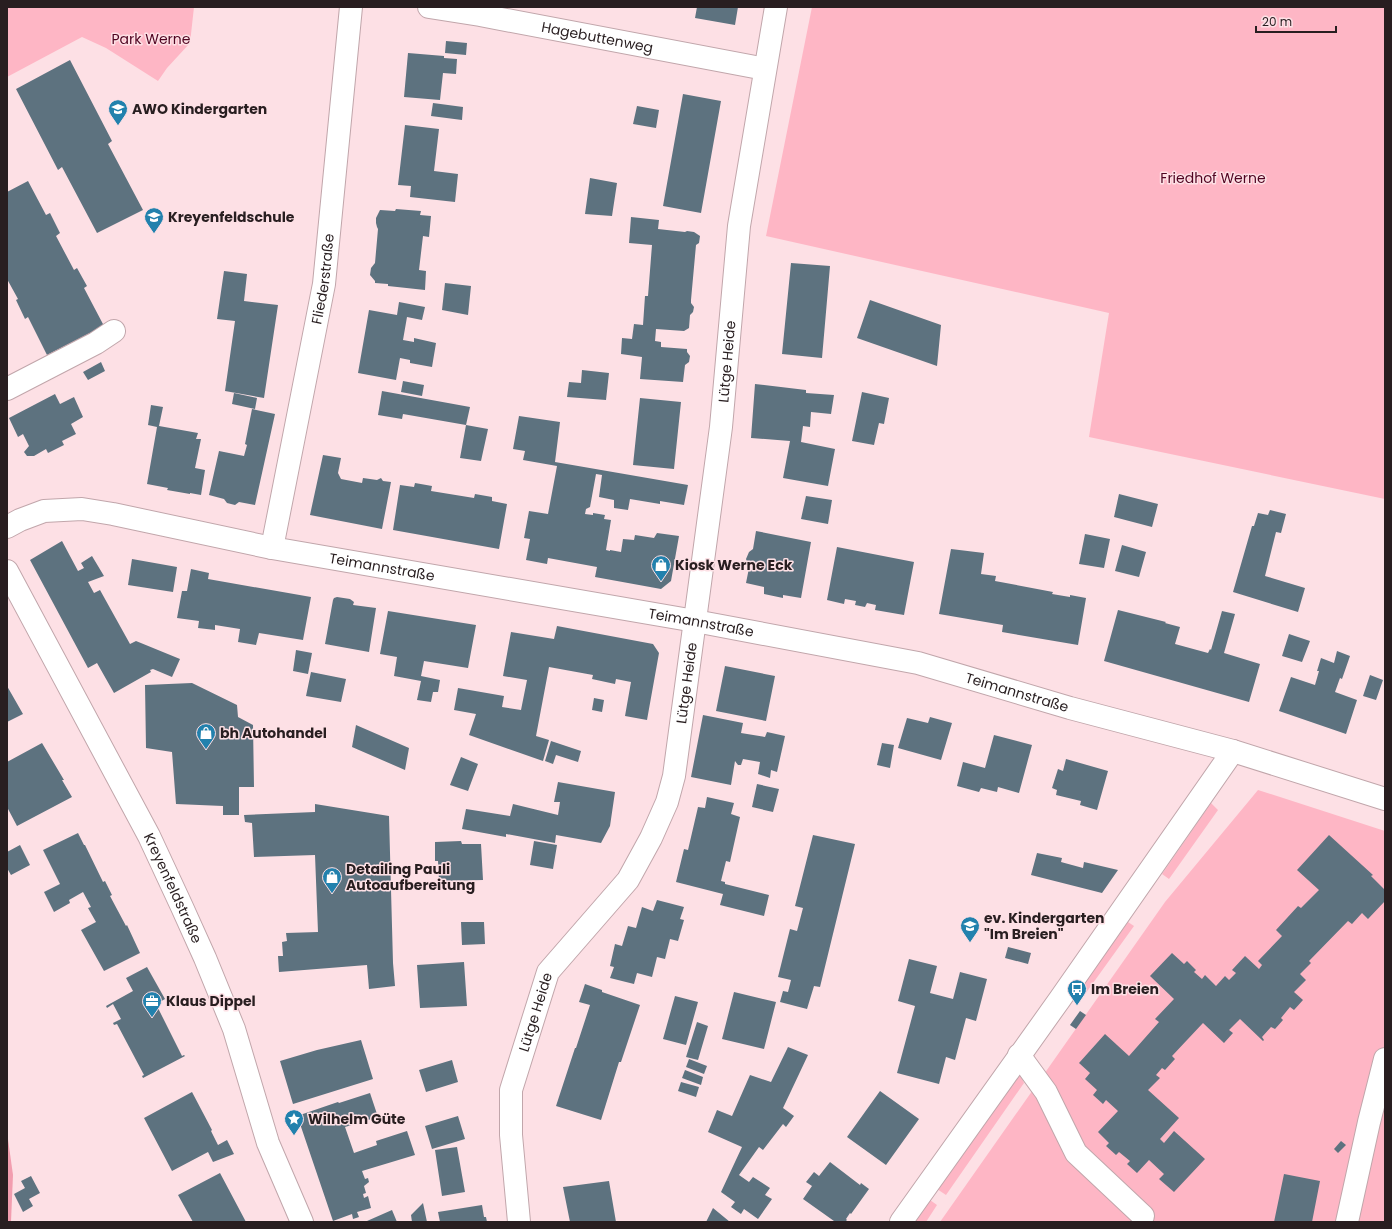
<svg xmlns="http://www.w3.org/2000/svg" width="1392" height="1229" font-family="Poppins,sans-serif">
<rect width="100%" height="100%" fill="#fde0e5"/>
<path fill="#feb6c5" d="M7,7H194L190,43L167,68L158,81L106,48L82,37L7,77Z
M812,7H1385V499L1089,437L1109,313L766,236Z
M1258,790L1385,831V1222H940L1165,902Z
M1211,803L1218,810L1169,879L1162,874Z
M1128,922L1134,926L1083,997L1077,993Z
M1020,1074L1024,1083L946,1195L937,1189Z
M930,1200L937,1205L926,1222H914Z"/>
<path fill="#f29daf" d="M7,1132L13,1175L11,1222H7Z"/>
<path fill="#5d727f" d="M697,7H738L735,25L695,18Z
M446,41L467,43L466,55L445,53Z
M408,53L444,56V58L457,59L456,74L443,73L440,100L404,97Z
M70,60L112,141L108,144L143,210L97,233L62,167L58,170L16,89Z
M683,94L721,101L701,213L663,206Z
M433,103L463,107L462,120L431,116Z
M637,106L659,110L656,128L633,124Z
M405,125L439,129L434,171L458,174L455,202L410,197L411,186L398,185Z
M590,178L617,183L612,216L585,214Z
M28,181L46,215L50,213L60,233L56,236L74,270L77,268L87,286L84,288L104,326L47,355L28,317L25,319L16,300L18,299L7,279V192Z
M396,209L421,211L420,215L431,216L429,237L423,236L419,270L426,271L425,290L388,286V284L375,283V281L370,275L371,268L375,263L378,229L377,227L376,223V218L380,210L395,211Z
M631,217L659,220L658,229L685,232L687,231L694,232L700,236L699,243L696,245L691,300V303L694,307L693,312L690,315L689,328L684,331L656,329L655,341L661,342V347L687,349V352L690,356L689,362L685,365L683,382L640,379L642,357L621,354L622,338L632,339L634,324L643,325L645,296H648L652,245L629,243Z
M791,263L830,266L822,358L782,354Z
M224,271L247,274L244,301L278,305L264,398L225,391L235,321L217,319Z
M445,283L471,286L468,315L442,310Z
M870,300L941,325L937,366L857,338Z
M399,302L425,307L422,320L407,317L403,340L414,342V338L436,343L432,367L410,363V360L400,358L396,380L358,373L369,310L397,315Z
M101,362L105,371L88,380L83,372Z
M582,370L609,373L606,400L567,397L569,382L581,383Z
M403,381L424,385L422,396L401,392Z
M755,384L806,390V393L834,395L831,414L811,412L810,427L803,426L801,442L835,449L828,486L783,478L790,441L751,438Z
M382,391L470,407L466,425L403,414L402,419L378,415Z
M862,392L889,398L884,424L879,423L874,445L852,441Z
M234,393L257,398L255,409L232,404Z
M55,394L60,404L74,397L83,417L71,424L76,434L62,441L64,445L48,453L46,449L34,456H27L24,452L29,446L23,434L18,437L9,418Z
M640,398L681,402L674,469L633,465Z
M151,405L163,407L159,426L198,433L196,439H201L195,468L205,470L201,495L190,493V494L167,490L168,488L147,484L157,427L148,425Z
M252,409L275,414L255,505L239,502L235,505L227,503L224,499L209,495L219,451L244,456L247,445L245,444Z
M519,416L560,422L555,462L688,485L684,505L660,501V504L630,499L628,510L614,508V500L599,497L602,475L596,474L590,507L586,509L585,514L593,515V513L605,515L604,519L611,520L606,550L610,551V550L621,552L623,539L634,540L635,535L654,538L657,533L679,536L671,581L661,589L595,577L597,567L548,558L547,564L526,560L530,539L524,538L529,511L548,514L557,466L523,460L525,451L513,449Z
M466,425L488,429L481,461L460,458Z
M323,455L341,458L338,473L341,479L362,483L363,478L377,480L381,478L383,481L391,482L382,529L310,515Z
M415,483L432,486L431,491L474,498L475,494L492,497V501L507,504L499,549L393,530L400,485L414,487Z
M1119,494L1158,504L1152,527L1114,517Z
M806,496L832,500L828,524L801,519Z
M1270,510L1286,514L1281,533L1276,532L1265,576L1305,588L1298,612L1233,592L1252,526H1254L1258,513L1268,515Z
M756,531L811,542L801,598L783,595V598L764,594V587L746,583L749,568L746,559L749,552L753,549Z
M1085,534L1110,539L1104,568L1079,564Z
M62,541L78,571L84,568L81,563L92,556L104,576L88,582L94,593L100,590L130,644L136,641L180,659L172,677L153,669L150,670L151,672L114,693L97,663L88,668L30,560Z
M1122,545L1146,552L1139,577L1115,571Z
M837,547L914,562L904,615L875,610L876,605L867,603L865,607L855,605L856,601L845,599L844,604L827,600Z
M951,549L984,553L981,574L996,576L995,581L1053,592L1052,594L1070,597V595L1086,598L1078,645L1002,632L1003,625L939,614Z
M132,559L177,567L173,592L128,585Z
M191,569L209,573L208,579L311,597L303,640L259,633L256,645L238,642L240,629L215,625V630L198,628L199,621L177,618L182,591H187Z
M337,597L350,599L354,602L353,605L376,608L369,652L325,644L333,600L334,598Z
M1118,610L1166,622L1165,623L1180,627L1175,644L1208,653L1210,649L1211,650L1222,611L1235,614L1224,653L1260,664L1249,702L1104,661Z
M388,611L476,625L468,668L424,661L421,676L440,680L438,692H433L431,702L417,700L421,681L394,676L397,657L380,654Z
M557,626L653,644L659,653L647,720L625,716L631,682L616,679L615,684L592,679L593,675L549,667L536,736L549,740L543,761L469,735L476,714L454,710L458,688L504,696L502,707L521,710L527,680L503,676L511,632L554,639Z
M1289,634L1310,641L1302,662L1282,656Z
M296,650L312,653L308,674L293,671Z
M1337,651L1350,656L1342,679L1340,678L1335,692L1357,700L1346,734L1279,711L1291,677L1315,685L1319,671H1317L1321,658L1334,663Z
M725,666L775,676L766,721L716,711Z
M311,672L346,679L341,702L306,696Z
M1370,675L1383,680L1376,700L1363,696Z
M192,683L237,705L238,717L253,725L254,787H239V815H223V806L176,804L172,752L146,748L145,685Z
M7,686L23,714L7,722Z
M594,698L604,700L602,712L592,710Z
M703,715L743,723L741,733L765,737L767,732L785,736L777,772L771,770L770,778L758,774L760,762L743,759L741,765H738L735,761L731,785L691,777Z
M930,717L952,723L941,760L898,748L907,718L928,723Z
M356,725L409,748L405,770L352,747Z
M994,735L1032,745L1019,793L998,787L997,792L981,788L979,792L957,786L963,762L985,768Z
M551,741L581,751L578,762L556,755L553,764L545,761Z
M42,743L64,780H62L72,797L17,826L7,807V762Z
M882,743L894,745L890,768L877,765Z
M461,757L478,764L468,791L450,785Z
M1066,759L1108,771L1097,810L1080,805L1081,801L1056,795L1057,790L1052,788L1058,769L1063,771Z
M558,782L615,792L610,826L601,843L556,835L555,843L506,834V837L462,829L466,809L510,816L513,804L558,815L560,802H554Z
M757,784L779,789L773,812L752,807Z
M707,797L734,803L731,814L740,817L730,862L726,861L721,881L725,882V884L769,895L764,916L720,905L723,894L676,882L684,849L688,850L698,807L705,808Z
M315,804L389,816L393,963L395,986L369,989L367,965L279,972L278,956H283L282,942L287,941L286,933L318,932L315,855L254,857L252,823L245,822L244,815L315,812Z
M78,833L84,845H85L103,882L105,881L112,895L110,896L126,926L127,925L140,953L104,971L81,930L96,922L88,908L91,907L83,892L69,900L70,903L54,912L44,892L60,884L43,850Z
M813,835L855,844L820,987L814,986L807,1009L780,1002L783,991L788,992L791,980L778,977L790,929L797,931L803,908L795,906Z
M1329,835L1373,875L1371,876L1385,890V901L1368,919L1362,913L1352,924L1348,921L1309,961L1311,963L1300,974L1306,980L1294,992L1303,1000L1294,1010L1290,1007L1281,1018L1283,1020L1275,1029L1271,1027L1262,1037L1264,1040L1263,1041L1240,1019L1229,1030L1233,1033L1224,1043L1203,1023L1172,1056L1175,1059L1165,1070L1162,1068L1156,1075L1160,1078L1148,1090L1179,1118L1160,1139L1164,1143L1174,1131L1205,1159L1174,1192L1159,1179L1164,1174L1149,1160L1137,1173L1127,1164L1130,1161L1119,1152L1116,1155L1106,1146L1109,1143L1098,1132L1118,1111L1106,1100L1103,1104L1093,1095L1097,1090L1085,1079L1090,1073L1079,1063L1105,1034L1129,1056L1159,1022L1155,1019L1174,999L1150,976L1172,953L1184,964L1187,961L1196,970L1194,972L1202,979L1205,975L1216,986L1225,976L1229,980L1236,973L1232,970L1245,956L1259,969L1262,965L1258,961L1282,936L1276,930L1298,906L1301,908L1319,890L1297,870Z
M461,841L462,844H481L483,880L439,881L438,861H435V842Z
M534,841L557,845L553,869L530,865Z
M20,845L30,865L11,875L7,868V852Z
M1037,853L1062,858L1061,862L1083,868L1084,862L1118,870L1102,893L1031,875Z
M657,900L684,907L680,919L684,920L678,941L670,939L665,959L657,957L652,977L637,973L634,984L610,978L614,967L610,966L615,944L622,946L628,926L636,928L642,907L653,911Z
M461,922H484L485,944L462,945Z
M1008,947L1031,953L1028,964L1005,958Z
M909,959L937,966L930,993L953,999L960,972L987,979L976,1021L966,1018L955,1060L946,1057L939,1084L897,1073L915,1006L898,1001Z
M464,962L467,1006L420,1008L417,965Z
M147,967L165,999L156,1004L182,1056L184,1055L185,1056L143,1078L142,1076L144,1075L117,1024L114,1025L113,1023L121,1019L113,1004L107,1008L106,1006L133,991L126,978Z
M585,984L602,990V992L640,1005L621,1062H619L601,1120L556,1106L575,1048H576L590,1005L579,1002Z
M734,992L776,1002L764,1049L722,1039Z
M675,996L698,1002L686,1045L663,1039Z
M1080,1011L1086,1015L1076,1029L1070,1025Z
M697,1022L708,1026L698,1060L686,1057Z
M361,1040L373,1079L293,1104L280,1061L317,1050Z
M788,1047L808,1055L783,1108L794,1116L786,1127L783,1124L763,1150L759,1147L739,1175L749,1182L753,1177L770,1188L765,1195L772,1199L758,1219L744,1209L741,1214L731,1207L735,1202L721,1192L742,1147L708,1132L717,1110L732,1116L750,1075L771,1082Z
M689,1059L707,1066L704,1074L686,1067Z
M452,1060L458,1082L426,1092L419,1070Z
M685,1070L703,1077L701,1085L682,1078Z
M681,1082L699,1087L696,1097L678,1091Z
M880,1091L919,1119L886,1165L847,1137Z
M192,1092L212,1130L211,1131L218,1145L227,1140L234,1154L213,1162L208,1152L172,1171L144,1118Z
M370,1093L378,1117L345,1127L354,1153L377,1145L376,1141L407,1131L415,1155L362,1171L365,1179L368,1178L369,1182L364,1186L366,1193L363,1194L364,1198L368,1196L371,1208L357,1212L359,1217L353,1219L352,1214L333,1221L297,1115L300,1114V1115L335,1103L338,1102L339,1103Z
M458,1116L465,1139L432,1149L425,1126Z
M1341,1141L1346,1145L1338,1153L1334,1149Z
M457,1147L465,1192L442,1196L435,1150Z
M830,1162L860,1185L861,1183L869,1189L851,1214L850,1213L846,1219L847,1220L845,1222H833L834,1221L803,1199L812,1186L806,1182L814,1172L819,1176Z
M220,1173L246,1222H193L178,1195Z
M1284,1174L1320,1181L1312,1222H1274Z
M31,1176L40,1193L29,1199L33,1206L23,1212L14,1194L25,1188L21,1181Z
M609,1181L616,1222H570L563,1187Z
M423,1203L427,1222H412L411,1215Z
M482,1205L484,1217H486L487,1222H440L438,1212Z
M713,1208L730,1222H706Z
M392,1210L397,1222H368L367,1221Z"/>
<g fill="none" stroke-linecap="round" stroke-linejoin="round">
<g stroke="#c1a6ab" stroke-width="24">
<g id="minor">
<path id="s1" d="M429,7L480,15L765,69"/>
<path d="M7,389L96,343L114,331"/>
<path id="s2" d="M7,527L20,520L44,511L82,509L113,514L272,548L695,621L918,663L1070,708L1233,751L1385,799"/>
<path id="s3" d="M272,548L324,284L351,7"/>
<path id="s4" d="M7,571L149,836L182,907L205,958L234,1029L268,1143L302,1222"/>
<path d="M1019,1055L1046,1092L1076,1153L1143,1216"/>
<path id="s5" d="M519,1222L511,1135V1090L548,972L628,880L651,838L667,802L674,776L721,427L739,226L776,7"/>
<path d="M901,1222L1060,999L1233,751"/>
<path d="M1347,1222L1369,1122L1385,1059"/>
</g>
</g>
<use href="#minor" stroke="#fff" stroke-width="22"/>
</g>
<defs>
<g id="school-pin" transform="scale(1)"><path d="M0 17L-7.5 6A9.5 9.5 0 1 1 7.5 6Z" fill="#2281ad" stroke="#fde0e5"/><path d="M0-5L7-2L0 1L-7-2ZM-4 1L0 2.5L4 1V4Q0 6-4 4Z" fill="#fff"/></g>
<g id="shop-pin" transform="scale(1)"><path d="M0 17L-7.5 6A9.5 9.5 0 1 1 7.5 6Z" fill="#2281ad" stroke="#fde0e5"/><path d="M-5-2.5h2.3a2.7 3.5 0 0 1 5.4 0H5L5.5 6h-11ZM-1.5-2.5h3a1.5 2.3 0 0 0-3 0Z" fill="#fff"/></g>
<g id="bus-pin" transform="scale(1)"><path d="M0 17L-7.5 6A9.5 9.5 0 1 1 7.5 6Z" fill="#2281ad" stroke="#fde0e5"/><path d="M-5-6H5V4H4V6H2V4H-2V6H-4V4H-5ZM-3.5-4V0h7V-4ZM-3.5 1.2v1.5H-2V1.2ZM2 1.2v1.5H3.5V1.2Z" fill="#fff"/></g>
<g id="office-pin" transform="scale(1)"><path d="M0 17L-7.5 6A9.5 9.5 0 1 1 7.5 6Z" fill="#2281ad" stroke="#fde0e5"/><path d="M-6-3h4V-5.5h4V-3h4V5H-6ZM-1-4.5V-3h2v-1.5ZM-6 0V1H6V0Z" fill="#fff"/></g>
<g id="sight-pin" transform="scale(1)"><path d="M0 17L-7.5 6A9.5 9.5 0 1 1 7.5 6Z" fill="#2281ad" stroke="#fde0e5"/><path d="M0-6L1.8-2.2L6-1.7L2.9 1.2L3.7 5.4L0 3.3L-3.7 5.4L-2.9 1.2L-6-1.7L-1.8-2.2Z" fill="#fff"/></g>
</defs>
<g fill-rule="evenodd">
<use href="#school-pin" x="118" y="109"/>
<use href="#school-pin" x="154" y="217"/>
<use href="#shop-pin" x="661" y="565"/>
<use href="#shop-pin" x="206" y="733"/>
<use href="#shop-pin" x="332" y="877"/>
<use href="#school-pin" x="970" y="926"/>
<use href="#bus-pin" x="1077" y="989"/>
<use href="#office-pin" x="152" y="1001"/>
<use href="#sight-pin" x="294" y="1119"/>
</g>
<g text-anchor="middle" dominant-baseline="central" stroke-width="3" stroke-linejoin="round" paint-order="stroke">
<g font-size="14" fill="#281e20" stroke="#fde0e5">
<text stroke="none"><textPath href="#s1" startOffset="171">Hagebuttenweg</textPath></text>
<text stroke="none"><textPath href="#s3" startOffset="274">Fliederstraße</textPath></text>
<text stroke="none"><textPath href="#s5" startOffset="910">Lütge Heide</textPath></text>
<text stroke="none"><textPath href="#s2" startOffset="384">Teimannstraße</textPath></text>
<text stroke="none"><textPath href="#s2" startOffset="708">Teimannstraße</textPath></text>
<text stroke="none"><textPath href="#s5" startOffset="586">Lütge Heide</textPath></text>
<text stroke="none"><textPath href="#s2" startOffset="1032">Teimannstraße</textPath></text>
<text stroke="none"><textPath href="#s4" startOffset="358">Kreyenfeldstraße</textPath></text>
<text stroke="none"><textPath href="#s5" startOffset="214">Lütge Heide</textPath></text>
</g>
<g font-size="14" fill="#500421" stroke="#fde0e5">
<text x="151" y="39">Park Werne</text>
<text x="1213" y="178">Friedhof Werne</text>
</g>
<g font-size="14" font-weight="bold" fill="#281e20" stroke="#fde0e5" text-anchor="start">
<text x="132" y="109">AWO Kindergarten</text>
<text x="168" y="217">Kreyenfeldschule</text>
<text x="675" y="565">Kiosk Werne Eck</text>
<text x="220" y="733">bh Autohandel</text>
<text x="346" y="869">Detailing Pauli<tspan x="346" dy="16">Autoaufbereitung</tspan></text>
<text x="984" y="918">ev. Kindergarten<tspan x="984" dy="16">"Im Breien"</tspan></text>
<text x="1091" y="989">Im Breien</text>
<text x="166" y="1001">Klaus Dippel</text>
<text x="308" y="1119">Wilhelm Güte</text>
</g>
</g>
<rect width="1392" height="1229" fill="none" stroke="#281e20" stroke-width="16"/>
<path d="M1256 26v6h80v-6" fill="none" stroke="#281e20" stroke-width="2"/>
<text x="1262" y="26" font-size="12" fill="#281e20" stroke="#fde0e5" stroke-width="3" paint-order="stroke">20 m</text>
</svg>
